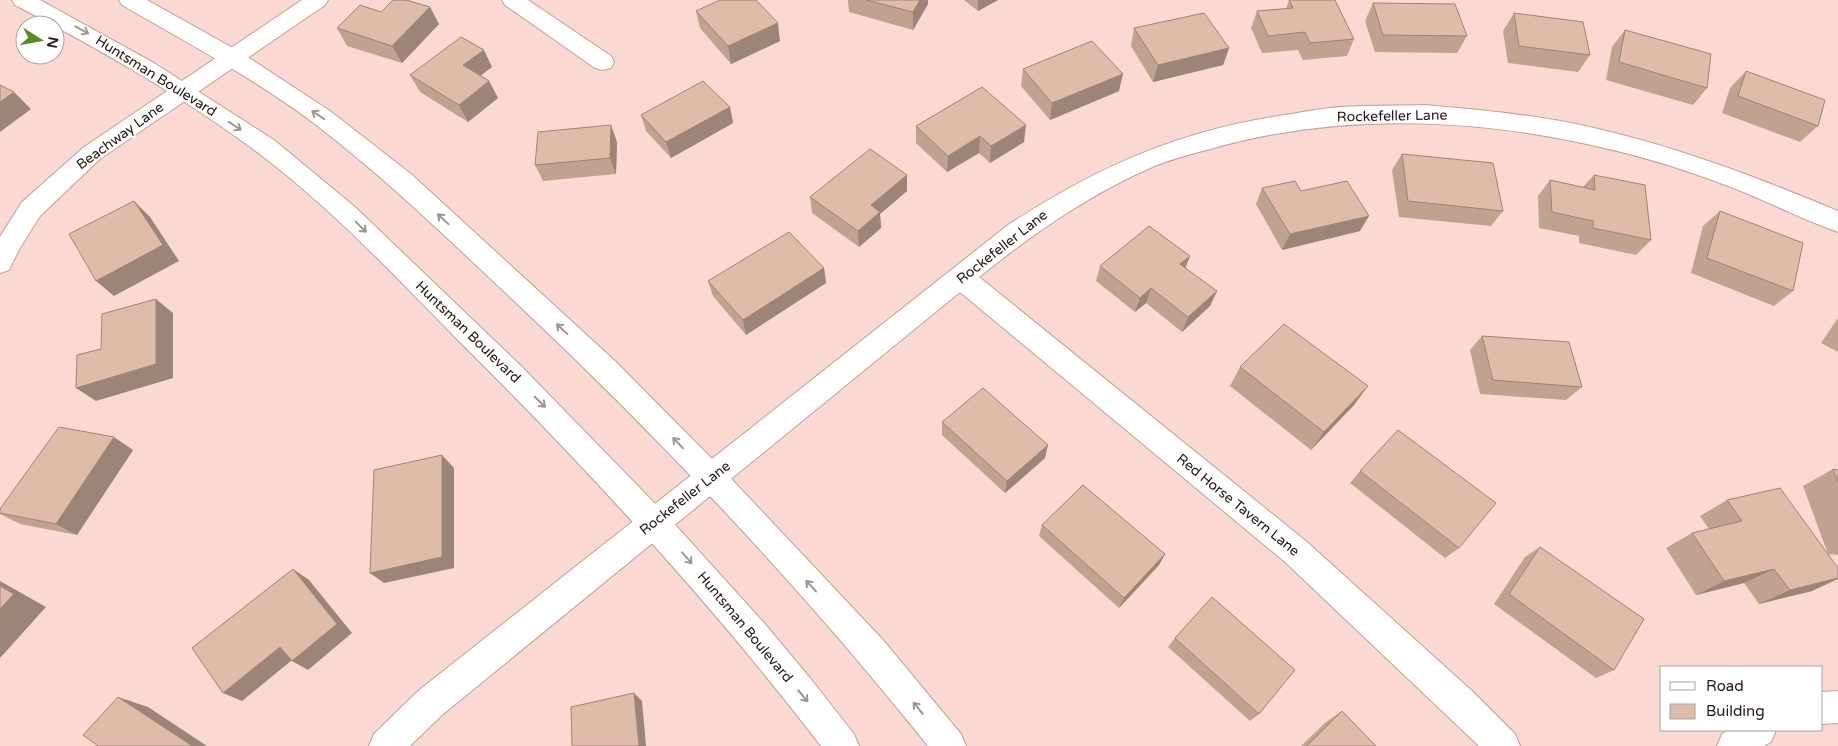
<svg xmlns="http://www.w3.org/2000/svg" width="1838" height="746" font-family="'Varela Round',sans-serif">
<rect width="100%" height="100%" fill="#fad9d3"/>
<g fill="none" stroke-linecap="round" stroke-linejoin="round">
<g stroke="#c59e97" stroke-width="2">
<path id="street" d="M302,0H328L325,5L100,159L40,216L20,248L9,270L0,273V237L22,202L84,147Z
M502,0H528L611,56L614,62L611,68L603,70L595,68L505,5Z
M1425,105C1482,110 1538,115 1594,128C1678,147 1759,178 1838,211V232C1809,222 1781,208 1753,196C1727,185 1699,175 1671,166C1523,121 1364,106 1214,148C1195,153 1175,158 1157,165C1091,193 1034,233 979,277L1307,542L1472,691L1515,734L1520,746H1479L1285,562L960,292L442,715L410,746H369L374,734L418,691L1008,225C1100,165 1183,129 1292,114C1308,111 1325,108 1341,107C1369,105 1397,106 1425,105Z
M1838,691V723L1822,724V692Z
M1729,730H1776L1771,742L1764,746H1717L1722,734Z"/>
</g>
<g stroke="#c59e97" stroke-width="2">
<path id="secondary" d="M12,0H40L154,63L274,140L355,207L522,367L670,519L765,624L810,678L854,734L859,746H821C709,600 585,466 455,337C393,274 332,209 261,155C184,97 99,49 15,5Z
M119,0H147L240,52L330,111L411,174L615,361L722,469L883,640L961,734L966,746H928C800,586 659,437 510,297C446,237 384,177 315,124C255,79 188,43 122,5Z"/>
</g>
<use href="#street" fill="#fff" fill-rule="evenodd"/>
<use href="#secondary" fill="#fff" fill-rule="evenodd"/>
</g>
<path fill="#c0a291" d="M848,0H928V4L913,30L849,12Z
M964,0H998L978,11Z
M1289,0L1354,39L1347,56L1303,60L1298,50L1262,53L1251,28L1257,11L1286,9Z
M1373,3L1467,36L1457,53L1375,52L1365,21Z
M696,11L780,41L731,64L700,28Z
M381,12L439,24L402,63L347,46L337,28Z
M1514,13L1590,55L1578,72L1508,63L1503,31Z
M1134,28L1229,48L1223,65L1153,82L1131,46Z
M1625,30L1707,88L1693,105L1606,80L1612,47Z
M492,67L480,76L489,81L498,98L468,122L420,92L410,75Z
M1023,69L1119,91L1050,120L1021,86Z
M1746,71L1818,126L1800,142L1722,113L1730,88Z
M730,107L733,123L671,158L646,131L641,115Z
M916,126L1024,142L990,163L979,153L947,172L916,143Z
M617,142L616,174L543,181L535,165Z
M1402,154L1503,211L1491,226L1399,217L1392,170Z
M1594,175L1651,240L1636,255L1579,243V236L1539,228L1538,196L1550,180L1583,187Z
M1262,188L1301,191L1360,231L1282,250L1256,204Z
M907,191L880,214L881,228L859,247L812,213L810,197Z
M1720,211L1793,291L1774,306L1691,273L1703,226Z
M1190,256L1185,268L1217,291L1210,306L1182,332L1146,303L1135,312L1096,281L1100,266Z
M824,268L826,283L746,335L713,296L708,281Z
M1838,318V352L1821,343Z
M1482,336L1582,387L1566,400L1480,394L1470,350Z
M1240,367L1354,405L1311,450L1230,386Z
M942,422L1045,458L1005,493L942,435Z
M133,450L77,535L20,524L0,514V509Z
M1833,469L1838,470V555L1828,554L1803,486Z
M1360,471L1459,548L1445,558L1350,483Z
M1727,500L1812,591L1759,604L1744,583L1696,595L1666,548L1692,533L1709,529L1700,516Z
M1042,525L1165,554L1159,565L1119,608L1039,536Z
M1540,547L1614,670L1596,678L1494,604L1525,557Z
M1175,638L1259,714L1250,721L1168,647Z
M1342,711L1376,746H1301L1326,722Z"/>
<path fill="#9c8476" d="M920,0H928V4L913,30V12Z
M978,0H998L978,11Z
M430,7L439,24L402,63L392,46Z
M778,23L780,41L731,64L728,46Z
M1229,48L1223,65L1153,82L1158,65Z
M484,50L492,67L472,82L463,65Z
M1123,74L1119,91L1050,120L1052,103Z
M489,81L498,98L468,122L459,105Z
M14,92L31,109L0,132V102Z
M730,107L733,123L671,158L666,142Z
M611,125L617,142L616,174L610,158Z
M1026,125L1024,142L990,163L991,146Z
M980,136L979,153L947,172L948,156Z
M907,175V191L880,214L881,228L859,247L858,231L871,205Z
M134,201L150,217L179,261L114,296L96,281Z
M1369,216L1360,231L1282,250L1290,234Z
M1190,256L1184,271L1180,264Z
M824,268L826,283L746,335L743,320Z
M1151,288L1146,303L1135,312L1140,298Z
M1217,291L1210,306L1182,332L1188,317Z
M156,299L173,313V378L96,401L76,388Z
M1368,386L1354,405L1311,450L1324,432Z
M114,437L133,450L77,535L56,524Z
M1048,445L1045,458L1005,493L1007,481Z
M442,455L454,468V568L384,583L370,573Z
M1165,554L1159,565L1119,608L1124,598Z
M293,569L309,580L352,633L308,670L292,661Z
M1774,569L1744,583L1696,595L1724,581Z
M1838,578V579L1812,591L1759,604L1790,590Z
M0,581L46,607L0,658Z
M280,647L297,656L242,701L223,693Z
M634,693L642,701L646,746H639Z
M118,697L148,707L207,746H190Z"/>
<path fill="#dfbca9" stroke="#9c8476" d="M393,0H406L430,7L392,46L337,28L360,5L381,12Z
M720,0H756L778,23L728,46L696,11Z
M866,0H920L913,12Z
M1289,0H1335L1354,39L1310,43L1305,32L1268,36L1257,11L1293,8Z
M1373,3L1455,4L1467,36L1383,35Z
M1204,13L1229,48L1158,65L1134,28Z
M1514,13L1583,22L1590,55L1519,46Z
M1625,30L1711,54L1707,88L1619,62Z
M461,37L484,50L463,65L489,81L459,105L410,75Z
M1092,41L1123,74L1052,103L1023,69Z
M1746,71L1825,100L1818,126L1738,96Z
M703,81L730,107L666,142L641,115Z
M0,85L14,92L0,102Z
M982,87L1026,125L991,146L980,136L948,156L916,126Z
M611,125L610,158L535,165L538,132Z
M870,149L907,175L871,205L880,212L858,231L810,197Z
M1402,154L1493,163L1503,211L1408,201Z
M1594,175L1645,185L1651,240L1593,228V221L1552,212L1550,180L1595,190Z
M1295,181L1301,191L1347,181L1369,216L1290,234L1262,188Z
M134,201L163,245L96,281L69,234Z
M1720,211L1803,243L1793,291L1707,258Z
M1149,226L1190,256L1180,264L1217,291L1188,317L1151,288L1140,298L1100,266Z
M789,232L824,268L743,320L708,281Z
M156,299V364L76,388L77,355L101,349L102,314Z
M1284,324L1368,386L1324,432L1240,367Z
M1482,336L1569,342L1582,387L1493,380Z
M983,388L1048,445L1007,481L942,422Z
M59,427L114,437L56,524L0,513V509Z
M1398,430L1496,503L1459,548L1360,471Z
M442,455V557L370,573L374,470Z
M1833,469L1838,470V482Z
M1083,485L1165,554L1124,598L1042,525Z
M1780,488L1838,568V578L1790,590L1774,569L1724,581L1692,533L1742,521L1727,500Z
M1540,547L1644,619L1614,670L1509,594Z
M293,569L337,624L292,661L280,647L223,693L192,648Z
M0,586L14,594L0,609Z
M1212,597L1295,670L1259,714L1175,638Z
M634,693L639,746H572L571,707Z
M118,697L191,745L190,746H98L83,735Z
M1342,711L1376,746H1307Z"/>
<defs><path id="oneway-shaft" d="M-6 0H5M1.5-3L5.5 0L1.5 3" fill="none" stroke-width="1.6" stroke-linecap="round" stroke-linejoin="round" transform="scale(1.25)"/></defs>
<g stroke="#9d9695">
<use href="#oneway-shaft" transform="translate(82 30) rotate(29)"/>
<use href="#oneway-shaft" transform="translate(318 115) rotate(-146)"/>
<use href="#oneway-shaft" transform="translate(235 126) rotate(34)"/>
<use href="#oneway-shaft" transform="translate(443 219) rotate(-137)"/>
<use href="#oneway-shaft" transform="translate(361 227) rotate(44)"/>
<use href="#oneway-shaft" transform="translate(562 329) rotate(-137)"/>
<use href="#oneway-shaft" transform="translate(540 402) rotate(44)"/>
<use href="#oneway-shaft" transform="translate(678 443) rotate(-134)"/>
<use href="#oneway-shaft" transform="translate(687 558) rotate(49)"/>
<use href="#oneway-shaft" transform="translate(811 586) rotate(-133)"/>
<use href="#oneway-shaft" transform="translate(803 696) rotate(50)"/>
<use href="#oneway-shaft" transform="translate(918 708) rotate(-129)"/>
</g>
<g text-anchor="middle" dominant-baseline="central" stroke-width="4" stroke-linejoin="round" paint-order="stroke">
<g font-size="14" fill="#251614" stroke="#fff">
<text transform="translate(156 76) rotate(32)">Huntsman Boulevard</text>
<text transform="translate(1392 116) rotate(-1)">Rockefeller Lane</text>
<text transform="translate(120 136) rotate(-36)">Beachway Lane</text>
<text transform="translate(1002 247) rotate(-38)">Rockefeller Lane</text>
<text transform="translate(468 332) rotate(44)">Huntsman Boulevard</text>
<text transform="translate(685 498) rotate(-38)">Rockefeller Lane</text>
<text transform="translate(1238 505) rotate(39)">Red Horse Tavern Lane</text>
<text transform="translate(745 627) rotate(50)">Huntsman Boulevard</text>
</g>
</g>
<rect x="1660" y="666" width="162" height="65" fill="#ffffff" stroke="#a8a2a1"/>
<rect x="1670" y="682" width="25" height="8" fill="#ffffff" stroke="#a8a2a1"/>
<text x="1706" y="691" font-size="15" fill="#251614">Road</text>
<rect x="1670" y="704" width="25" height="15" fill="#dfbca9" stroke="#a8a2a1"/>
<text x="1706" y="716" font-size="15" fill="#251614">Building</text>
<g transform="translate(40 40) rotate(101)"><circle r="24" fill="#ffffff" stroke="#a8a2a1"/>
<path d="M0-4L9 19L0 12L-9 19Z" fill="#558b25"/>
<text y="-8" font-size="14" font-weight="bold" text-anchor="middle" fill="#251614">N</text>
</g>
</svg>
